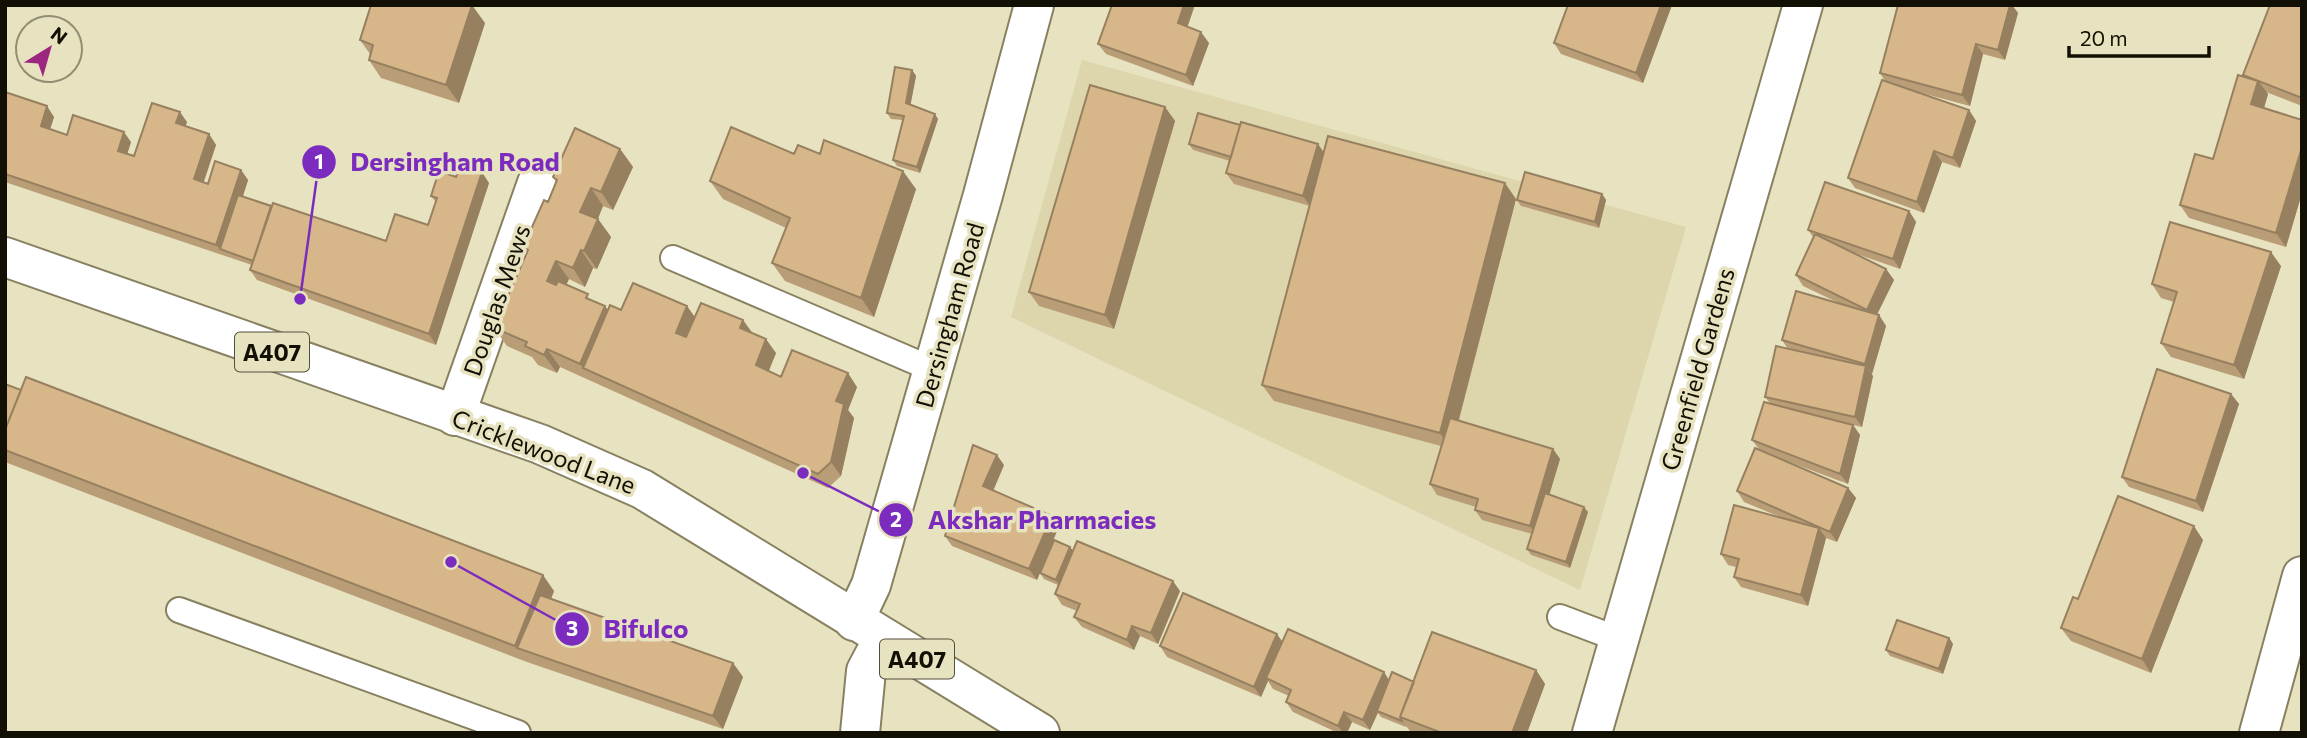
<svg xmlns="http://www.w3.org/2000/svg" width="2307" height="738" font-family="Commissioner,sans-serif">
<rect width="100%" height="100%" fill="#e7e2bf"/>
<path fill="#ddd6ac" d="M1082,60L1686,227L1580,590L1011,317Z"/>
<g fill="none" stroke-linecap="round" stroke-linejoin="round">
<g stroke="#878161" stroke-width="28">
<path id="lane" d="M673,258L932,369
M179,610L518,733
M1560,617L1618,639"/>
</g>
<g stroke="#878161" stroke-width="42">
<path id="street" d="M455,416L537,183
M854,621L871,585L983,195L1034,5
M860,733L866,671L883,639
M1592,733L1803,5"/>
</g>
<g stroke="#878161" stroke-width="42">
<path id="primary" d="M5,257L540,444L642,489L1040,733"/>
</g>
<g stroke="#878161" stroke-width="42">
<path id="highway" d="M2259,733L2302,576"/>
</g>
<use href="#lane" stroke="#fff" stroke-width="24"/>
<use href="#street" stroke="#fff" stroke-width="38"/>
<use href="#primary" stroke="#fff" stroke-width="38"/>
<use href="#highway" stroke="#fff" stroke-width="38"/>
</g>
<path fill="#b99d76" d="M1672,5L1643,83L1561,54L1554,43Z
M1898,5H2012L2018,13L2005,60L1983,54L1970,106L1914,91L1969,110L1976,121L1960,168L1942,162L1924,213L1855,188L1848,178L1885,81L1880,73Z
M2302,5V106L2266,92L2268,94L2264,108L2302,120V193L2286,247L2189,218L2180,205L2213,159L2244,77Z
M485,23L459,103L381,78L369,60L370,54L360,40Z
M1187,27L1209,43L1193,86L1106,54L1098,44Z
M912,70L916,76L910,104L938,119L920,173L897,166L893,160L903,120L891,119L887,113Z
M5,92L54,117L50,129L67,135L131,142L127,154L134,156L187,122L185,126L209,134L216,145L204,182L208,184L241,170L248,180L243,196L386,241L428,225L436,202L431,196L456,177L489,183L436,345L257,280L250,270L252,265L5,182Z
M1165,107L1175,121L1114,329L1039,306L1029,292Z
M1189,144L1324,152L1516,199L1459,420L1553,449L1560,459L1549,495L1588,512L1570,568L1531,555L1527,549L1532,534L1482,520L1475,510L1476,507L1437,495L1430,484L1441,446L1274,401L1262,385L1310,206L1234,184L1226,173L1230,161L1193,150Z
M620,149L633,167L613,210L603,206L598,219L611,237L597,269L593,268L585,287L569,279L566,284L593,301L605,306L608,310H621L695,317L743,320L753,334L776,353L769,371L781,377L857,387L848,410L854,418L841,476L828,488L560,367L557,373L538,365L532,357L507,346L494,328L527,252L523,247L548,202L556,182L553,177Z
M794,154L916,189L874,317L785,281L772,263L786,228L723,199L710,181Z
M1602,194L1606,200L1599,228L1521,206L1517,200Z
M1909,211L1916,222L1900,269L1854,253L1886,269L1894,280L1877,315H1879L1886,326L1872,374H1871L1873,376L1862,427L1853,425L1860,435L1848,484L1771,455L1848,488L1856,498L1837,542L1826,538L1808,606L1741,587L1734,577L1736,567L1728,565L1721,554L1780,517L1744,502L1737,491L1759,449L1752,440L1770,403L1765,397L1788,349L1782,340L1841,304L1803,286L1796,275L1814,238L1808,230Z
M2281,266L2244,379L2171,357L2161,343L2174,302L2161,298L2152,284Z
M5,384L554,591L551,599L733,663L743,677L723,729L527,662L5,462Z
M2231,394L2239,404L2203,512L2129,487L2122,477Z
M1004,465L993,490L1059,526L1037,580L952,546L945,536Z
M2203,540L2151,673L2071,641L2061,628L2078,599Z
M1070,547L1073,551L1180,591L1158,644L1140,636L1134,650L1082,627L1074,617L1077,611L1062,605L1055,594L1058,585L1044,579L1040,573Z
M1949,638L1953,644L1943,674L1890,656L1886,650Z
M1282,642L1389,680L1414,682L1536,670L1545,684L1527,733H1414L1410,731L1406,726V727L1381,717L1378,713L1370,730L1352,722L1347,733H1338L1293,712L1286,702L1289,696L1273,689L1268,681L1261,697L1167,657L1160,646Z"/>
<path fill="#968060" d="M472,5L485,23L459,103L446,85Z
M1184,5H1195L1185,34L1178,23Z
M1661,5H1672L1643,83L1636,73Z
M2010,5H2012L2018,13L2005,60L1998,50Z
M1201,32L1209,43L1193,86L1186,75Z
M1976,44L1983,54L1970,106L1962,95Z
M912,70L916,76L910,108L906,103Z
M2258,81L2268,94L2261,118L2251,104Z
M47,106L54,117L48,136L41,126Z
M1165,107L1175,121L1114,329L1105,315Z
M1969,110L1976,121L1960,168L1953,158Z
M180,112L187,122L183,134L176,123Z
M935,114L938,119L920,173L917,167Z
M124,132L131,142L125,161L118,151Z
M209,134L216,145L201,189L194,179Z
M1318,144L1325,154L1310,206L1303,196Z
M2302,147V193L2286,247L2276,233Z
M620,149L633,167L613,210L601,192Z
M1934,151L1942,162L1924,213L1917,202Z
M241,170L248,180L225,251L220,249L216,245Z
M903,171L916,189L874,317L861,298Z
M482,172L489,183L436,345L429,334Z
M1505,183L1516,199L1451,449L1440,433Z
M591,188L603,206L593,230L580,212Z
M1602,194L1606,200L1599,228L1595,222Z
M1909,211L1916,222L1900,269L1893,259Z
M598,219L611,237L597,269L584,251Z
M581,250L593,268L585,287L573,268Z
M2271,252L2281,266L2244,379L2234,365Z
M556,261L569,279L560,299L547,281Z
M1886,269L1894,280L1874,320L1867,310Z
M605,306L617,324L583,368L580,364Z
M687,306L697,320L686,346L676,333Z
M1879,315L1886,326L1872,374L1865,364Z
M743,320L753,334L740,328Z
M766,339L776,353L765,379L756,365Z
M547,349L560,367L557,373L544,355Z
M1866,366L1873,376L1862,427L1855,417Z
M848,373L857,387L848,410L854,418L841,476L831,462L836,401Z
M2231,394L2239,404L2203,512L2196,501Z
M1853,425L1860,435L1848,484L1840,474Z
M1553,449L1560,459L1537,536L1530,526Z
M997,455L1004,465L991,496L983,486Z
M1848,488L1856,498L1837,542L1830,532Z
M1584,507L1588,512L1570,568L1566,562Z
M1052,516L1059,526L1037,580L1029,569Z
M2194,526L2203,540L2151,673L2142,659Z
M1819,528L1826,538L1808,606L1801,595Z
M1070,547L1074,552L1060,586L1056,580Z
M543,575L554,591L530,653L517,648L515,646Z
M1173,581L1180,591L1158,644L1151,633Z
M1132,626L1140,636L1134,650L1127,640Z
M1277,634L1284,644L1266,678L1268,681L1261,697L1254,687Z
M1949,638L1953,644L1943,674L1939,669Z
M733,663L743,677L723,729L713,716Z
M1536,670L1545,684L1527,733H1512Z
M1384,672L1391,683L1370,730L1363,720Z
M1344,712L1352,722L1347,733H1343L1338,726Z"/>
<path fill="#d7b789" stroke="#968060" stroke-width="2" d="M371,5H472L446,85L369,60L373,45L360,40Z
M1112,5H1184L1178,23L1201,32L1186,75L1098,44Z
M1568,5H1661L1636,73L1554,43Z
M1898,5H2010L1998,50L1976,44L1962,95L1880,73Z
M2270,5H2302V98L2243,75Z
M895,67L912,70L906,103L935,114L917,167L893,160L904,116L887,113Z
M2238,75L2258,81L2251,104L2302,120V147L2276,233L2180,205L2195,154L2213,159Z
M1882,80L1969,110L1953,158L1934,151L1917,202L1848,178Z
M1090,85L1165,107L1105,315L1029,292Z
M5,92L47,106L41,126L67,135L73,115L124,132L118,151L134,156L152,103L180,112L176,123L209,134L194,179L208,184L215,161L241,170L216,245L5,174Z
M1198,113L1240,125L1231,157L1189,144Z
M1241,122L1318,144L1303,196L1226,173Z
M731,127L794,154L798,145L820,154L824,140L903,171L861,298L772,263L790,218L710,181Z
M575,128L620,149L601,192L591,188L580,212L598,219L584,251L581,250L573,268L556,261L547,281L556,285L558,281L588,294L586,298L605,306L580,364L547,349L544,355L525,346L527,342L494,328L528,250L523,247L544,200L548,202L557,180L553,177Z
M1328,136L1505,183L1440,433L1262,385Z
M460,165L482,172L429,334L250,270L273,203L386,241L395,214L428,225L437,198L431,196L439,171L456,177Z
M1525,172L1602,194L1595,222L1517,200Z
M1825,182L1909,211L1893,259L1808,230Z
M238,195L271,206L253,261L220,249Z
M2170,222L2271,252L2234,365L2161,343L2177,292L2152,284Z
M1815,234L1886,269L1867,310L1796,275Z
M633,283L687,306L676,333L686,337L701,303L743,320L740,328L766,339L756,365L781,377L792,350L848,373L836,401L844,404L831,462L818,474L583,368L610,305L621,310Z
M1796,291L1879,315L1865,364L1782,340Z
M1776,346L1866,366L1855,417L1765,397Z
M2157,369L2231,394L2196,501L2122,477Z
M26,377L543,575L515,646L5,450V430Z
M5,384L21,390L5,430Z
M1764,402L1853,425L1840,474L1752,440Z
M1450,418L1553,449L1530,526L1475,510L1478,499L1430,484Z
M973,445L997,455L983,486L1052,516L1029,569L945,536Z
M1755,448L1848,488L1830,532L1737,491Z
M1545,493L1584,507L1566,562L1527,549Z
M2118,496L2194,526L2142,659L2061,628L2073,597L2078,599Z
M1734,505L1819,528L1801,595L1734,577L1739,559L1721,554Z
M1054,540L1070,547L1056,580L1040,573Z
M1077,541L1173,581L1151,633L1132,626L1127,640L1074,617L1080,604L1055,594Z
M1183,593L1277,634L1254,687L1160,646Z
M540,595L733,663L713,716L517,648Z
M1897,620L1949,638L1939,669L1886,650Z
M1288,629L1384,672L1363,720L1344,712L1338,726L1286,702L1291,690L1266,678Z
M1432,632L1536,670L1512,733H1442L1400,717Z
M1392,672L1414,682L1400,717L1402,721L1377,711Z"/>
<g text-anchor="middle" dominant-baseline="central" stroke-width="7" stroke-linejoin="round" paint-order="stroke">
<g fill="#e7e2bf" stroke="#524f3c" stroke-width="2">
<rect x="235" y="332.5" width="74" height="39" rx="5"/>
<rect x="880" y="639.5" width="74" height="39" rx="5"/>
</g>
<g font-size="23" font-weight="bold" fill="#121004">
<text x="272" y="352">A407</text>
<text x="917" y="659">A407</text>
</g>
<g font-size="24" fill="#121004" stroke="#e7e2bf">
<text transform="translate(496 300) rotate(-71)">Douglas Mews</text>
<text transform="translate(949 315) rotate(-74)">Dersingham Road</text>
<text transform="translate(1697 369) rotate(-74)">Greenfield Gardens</text>
<text transform="translate(544 451) rotate(21)">Cricklewood Lane</text>
</g>
</g>
<path fill="none" stroke="#7b2cbf" stroke-width="2.5" d="M300 299L319 162M803 473L896 520M451 562L572 629"/>
<g fill="#7b2cbf" stroke="#e7e2bf" stroke-width="2.5">
<circle cx="300" cy="299" r="7"/>
<circle cx="803" cy="473" r="7"/>
<circle cx="451" cy="562" r="7"/>
<circle cx="319" cy="162" r="18"/>
<circle cx="896" cy="520" r="18"/>
<circle cx="572" cy="629" r="18"/>
</g>
<g font-size="21" text-anchor="middle" font-weight="bold" fill="#fff">
<text x="319" y="169">1</text>
<text x="896" y="527">2</text>
<text x="572" y="636">3</text>
</g>
<g font-size="26" text-anchor="middle" font-weight="bold" fill="#7b2cbf" stroke="#e7e2bf" stroke-width="7" stroke-linejoin="round" paint-order="stroke">
<text x="455" y="171">Dersingham Road</text>
<text x="1042" y="529">Akshar Pharmacies</text>
<text x="646" y="638">Bifulco</text>
</g>
<rect width="2307" height="738" fill="none" stroke="#121004" stroke-width="14"/>
<g transform="translate(49 49) rotate(37)"><circle r="33" fill="#e7e2bf" stroke="#928e74" stroke-width="2"/>
<path d="M0-5L12 26L0 18L-12 26Z" fill="#9d2680"/>
<text y="-10" font-size="19" font-weight="bold" text-anchor="middle" fill="#121004">N</text>
</g>
<path d="M2069 46v10h140v-10" fill="none" stroke="#121004" stroke-width="3.5"/>
<text x="2080" y="46" font-size="21" fill="#121004" stroke="#e7e2bf" stroke-width="5" paint-order="stroke">20 m</text>
</svg>
